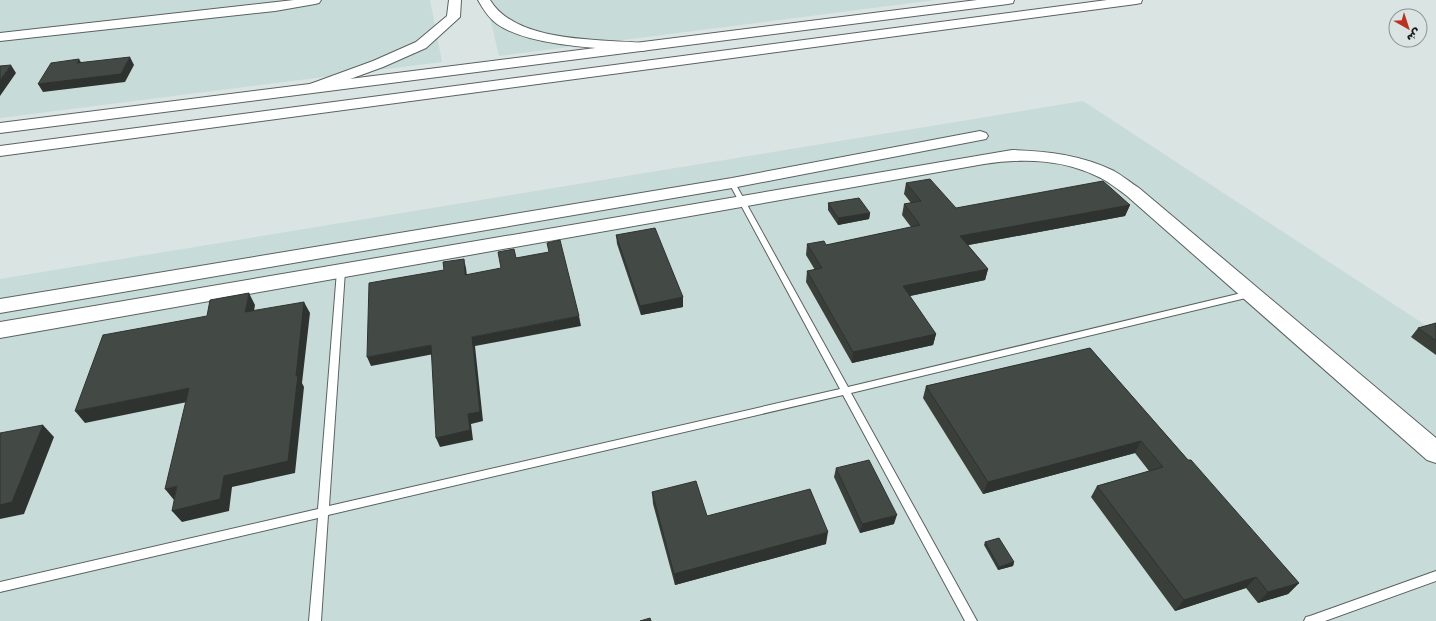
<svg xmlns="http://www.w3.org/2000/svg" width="1436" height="621" font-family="'DejaVu Sans',Vazirmatn,sans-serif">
<rect width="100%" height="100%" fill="#dae4e3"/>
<path fill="#c7dbd8" d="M0,0H430L442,62L0,118Z
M486,0H935L499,56Z
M1083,101L1436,332V621H0V279Z"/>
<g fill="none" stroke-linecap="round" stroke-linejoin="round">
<g stroke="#596260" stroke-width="2">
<path id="service" d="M732,181L735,183L848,387L1250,291L1254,294L1250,297L851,393L977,621H965L843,395L328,515L321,621H309L318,518L0,592V582L318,509L337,271L341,269L345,271L329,506L840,389L729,183Z
M1436,571V581L1325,621H1304L1306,617L1310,616Z"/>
</g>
<g stroke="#596260" stroke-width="2">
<path id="tertiary" d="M294,0H321L319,3L315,4L275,11L0,41V33Z
M980,131L986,133L988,136L986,139L732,188L0,313V299L732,178Z
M1012,150C1047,151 1082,155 1114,171C1123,176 1131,183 1139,188L1436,438V463L1427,460L1127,196C1119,190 1110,183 1101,178C1063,159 1025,158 984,164L0,338V322Z"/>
</g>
<g stroke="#596260" stroke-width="2">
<path id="secondary" d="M449,0H461L460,17L426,48L383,67L320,90L315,92L310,90L307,87L310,84L373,61L416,42L447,16Z
M478,0H490C516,43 598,39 642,43L647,44L649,47L647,50L642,51C602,48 530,47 497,24C489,18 483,9 478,0Z"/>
</g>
<g stroke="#596260" stroke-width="2">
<path id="primary" d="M977,0H1014L1013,3L1008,4L0,133V123Z
M1107,0H1142L1141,3L1136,4L0,156V146Z"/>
</g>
<use href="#service" fill="#fff" fill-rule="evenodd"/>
<use href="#tertiary" fill="#fff" fill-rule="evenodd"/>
<use href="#secondary" fill="#fff" fill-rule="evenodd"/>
<use href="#primary" fill="#fff" fill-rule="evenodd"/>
</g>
<path fill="#3a3f3a" d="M906,183L956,208L1130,205L1125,216L968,245L988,269L985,280L909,296L936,334L933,345L852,363L806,282L807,271L815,270L806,255L807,244L826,245L911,227L902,215L904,204L911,203L904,194Z
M828,203L870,213L869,219L838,225L828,210Z
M616,235L683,297V307L641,315L617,244Z
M1436,323V355L1411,337L1418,328Z
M1090,348L1188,460L1299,583L1288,594L1258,603L1246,588L1175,611L1091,497L1097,486L1149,471L1135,453L983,494L923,398L926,386Z
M836,468L894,524L860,533L834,477Z
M652,492L707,516L826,544L675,585L653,504Z
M985,542L1014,562L1013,566L998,570L984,545Z"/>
<path fill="#2f3330" d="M130,57L134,65L125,82L43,92L38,84Z
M79,59L84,67L77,63Z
M11,65L16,73L0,96V80Z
M1130,205L1125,216L958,247L960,236Z
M870,213L869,219L838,225V218Z
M464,259L466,268L468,284L465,275Z
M988,269L985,280L901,298L903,286Z
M249,293L255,305L252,324L245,312Z
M683,297V307L641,315L640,306Z
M304,302L310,313L302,383L304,387L295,473L232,487L229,511L182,522L172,511L224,476Z
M579,316L581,326L475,346L483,421L471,424L473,440L440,447L436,438L468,414L472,337Z
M936,334L933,345L852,363L853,352Z
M431,345L434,354L371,366L367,357Z
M189,388L197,400L85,423L75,411Z
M43,425L54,437L24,514L0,519V505Z
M1141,441L1135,453L983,494L988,482Z
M177,486L174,500L165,489Z
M897,515L894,524L860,533L862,524Z
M828,532L826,544L675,585L674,574Z
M1014,562L1013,566L998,570L999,567Z
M1256,577L1246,588L1175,611L1184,600Z
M1299,583L1288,594L1258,603L1268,592Z"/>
<path fill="#434944" stroke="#2f3330" d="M130,57L121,74L38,84L51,63L79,59L77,63Z
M11,65L0,80V66Z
M930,179L956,208L1103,181L1130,205L960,236L988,269L903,286L936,334L853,352L807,271L822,268L807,244L824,241L826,245L920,225L904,204L921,201L906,183Z
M859,198L870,213L838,218L828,203Z
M655,228L683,297L640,306L616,235Z
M560,240L579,316L472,337L480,412L468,414L470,430L436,438L431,345L367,357L369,283L444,270L443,262L464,259L465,275L501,268L498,252L514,249L516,258L549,252L547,243Z
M249,293L245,312L304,302L296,376L298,375L288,461L224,476L220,499L172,511L177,486L165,489L189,388L75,411L103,335L207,316L210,300Z
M1436,323V341L1418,328Z
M1090,348L1188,460H1191L1299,583L1268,592L1256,577L1184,600L1097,486L1163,467L1141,441L988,482L926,386Z
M43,425L12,502L0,505V433Z
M869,460L897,515L862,524L836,468Z
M696,481L707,516L810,489L828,532L674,574L652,492Z
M999,538L1014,562L999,567L985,542Z
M650,618L651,621H640Z"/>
<g transform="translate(1408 28) rotate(141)"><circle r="19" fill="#dae4e3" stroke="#8b9291"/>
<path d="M0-3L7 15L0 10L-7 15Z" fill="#bd3121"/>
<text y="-6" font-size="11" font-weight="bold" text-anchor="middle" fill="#141717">ش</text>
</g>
</svg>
